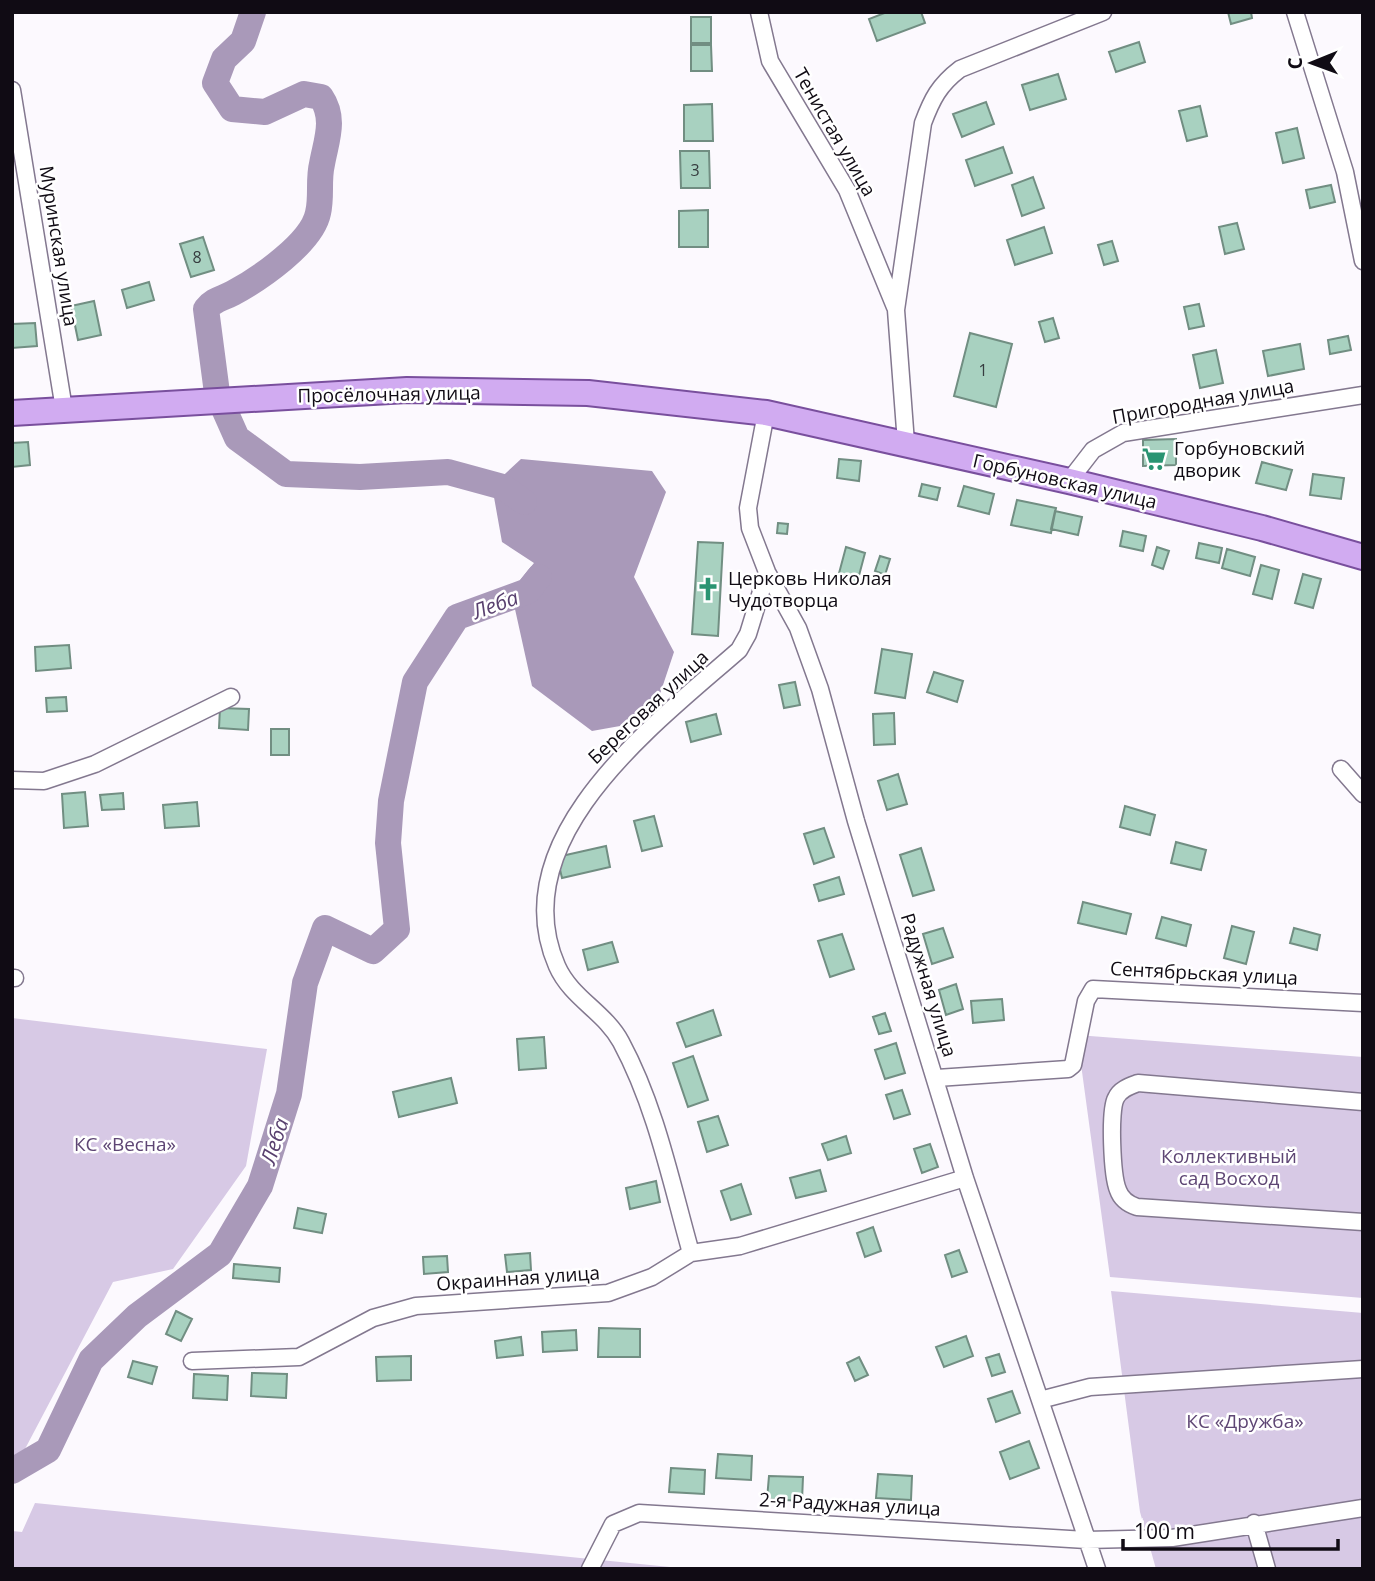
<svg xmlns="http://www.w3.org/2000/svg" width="1375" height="1581" font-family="'Open Sans',sans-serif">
<rect width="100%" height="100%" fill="#fcf9fe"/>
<path fill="#d7c9e5" d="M12,1018L267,1049L246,1166L173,1269L113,1282L25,1449L12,1456Z
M1077,1035L1363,1057V1298L1110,1277Z
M1111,1291L1363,1313V1569H1156L1140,1512Z
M35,1503L690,1569H12V1531L22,1532Z"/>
<path fill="#a999b9" d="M521,459L652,471L666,492L634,577L674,652L660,694L620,726L592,731L532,686L511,591L534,563L502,542L492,486Z"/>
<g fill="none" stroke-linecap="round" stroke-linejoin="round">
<path stroke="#a999b9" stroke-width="26" d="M253,12L243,41L224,59L215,83L232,109L265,112L304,94L321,97C336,119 326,141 322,164C318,180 322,197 318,213C312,243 259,279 233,293C222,299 214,299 206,309L217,393L237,438L286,474L360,477L448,472L503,487L524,502
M12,1471L48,1450L91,1360L137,1316L220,1254L260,1186L289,1094L305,983L325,928L373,951L397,929L388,843L391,801L415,682L457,617L528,591L539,577"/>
</g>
<path fill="#a8d1c0" stroke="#718e82" stroke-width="2" d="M887,12H921L925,23L877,41L869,19Z
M1228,12H1251L1252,18L1231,24Z
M691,17H711V43H691Z
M1139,42L1145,62L1116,72L1109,52Z
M691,45H711L712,71H691Z
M1058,74L1066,99L1030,110L1022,85Z
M986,102L994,124L962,137L953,114Z
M712,104L713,141H684V105Z
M1200,106L1207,136L1187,141L1179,111Z
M1297,128L1304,158L1283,163L1276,133Z
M1003,147L1012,173L975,186L966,160Z
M680,151H709L710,188H681Z
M1033,177L1044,208L1022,216L1012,185Z
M1331,185L1335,202L1310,208L1306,190Z
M708,210V247H679V211Z
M1237,223L1244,249L1225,254L1219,227Z
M1044,227L1052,253L1015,265L1007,240Z
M203,237L214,270L191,277L180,244Z
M1112,241L1118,261L1104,265L1098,245Z
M149,282L154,300L127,308L122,290Z
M94,301L101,335L78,340L71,306Z
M1199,304L1204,326L1189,329L1184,307Z
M1053,318L1059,338L1045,342L1039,322Z
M35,323L37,346L12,348V324Z
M970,333L1012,344L996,407L954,396Z
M1348,336L1351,350L1330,354L1328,340Z
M1300,344L1304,369L1268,376L1263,351Z
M1216,350L1223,383L1200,388L1193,355Z
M1176,439V465L1143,466V440Z
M28,442L30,465L12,467V443Z
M839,459L861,461L859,481L837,478Z
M1262,462L1292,470L1286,490L1256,483Z
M1313,474L1344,478L1341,499L1310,495Z
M922,484L940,488L937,500L919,496Z
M964,486L994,494L989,514L958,506Z
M1017,500L1056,508L1051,533L1011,525Z
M1055,511L1082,517L1078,535L1051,529Z
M778,523L788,524L787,534L777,533Z
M1123,531L1146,536L1143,551L1120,546Z
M698,542L723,543L718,636L692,634Z
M1199,543L1222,548L1219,563L1196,558Z
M846,547L865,553L857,583L838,577Z
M1157,547L1169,551L1163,569L1152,565Z
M1227,549L1255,557L1250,576L1222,568Z
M880,556L890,559L885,575L875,571Z
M1261,565L1279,570L1272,599L1253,594Z
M1303,574L1321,579L1313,608L1295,603Z
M69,645L71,668L36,671L35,647Z
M882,649L912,654L905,698L875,693Z
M934,672L963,681L957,702L927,692Z
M795,682L800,705L784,708L779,685Z
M66,697L67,711L47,712L46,698Z
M220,708L249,709L248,730L219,728Z
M894,713L895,744L874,745L873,714Z
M716,714L721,734L691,742L686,722Z
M271,729H289V755H271Z
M898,774L907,804L887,810L878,781Z
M85,792L88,826L64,828L62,794Z
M123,793L124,809L102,810L100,795Z
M197,802L199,826L165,828L163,805Z
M1125,806L1155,815L1150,835L1120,827Z
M654,816L662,846L642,851L634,821Z
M824,828L834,857L814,864L804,834Z
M1176,842L1206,850L1201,870L1171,863Z
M606,846L610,867L562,878L557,857Z
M921,848L934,890L913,896L900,855Z
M839,877L844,894L819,901L814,885Z
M1083,902L1131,914L1126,934L1078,923Z
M1162,917L1191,925L1186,946L1156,938Z
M1232,926L1254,932L1246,964L1224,958Z
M943,928L953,957L932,964L923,934Z
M1294,928L1320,935L1317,950L1290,943Z
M842,934L854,969L830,977L818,941Z
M612,942L618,962L588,970L583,950Z
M956,984L963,1009L946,1015L939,990Z
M1002,999L1004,1020L973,1023L971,1001Z
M713,1010L721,1035L686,1047L677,1023Z
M885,1013L891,1031L879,1034L873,1017Z
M544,1037L546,1068L519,1070L517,1039Z
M896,1043L905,1073L885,1079L875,1050Z
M693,1056L708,1100L688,1107L673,1063Z
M451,1078L457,1103L399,1117L393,1092Z
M902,1090L910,1114L894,1119L886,1095Z
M718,1116L728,1145L707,1152L698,1122Z
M846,1136L851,1153L828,1160L822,1144Z
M930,1144L938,1167L922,1173L914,1149Z
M820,1170L826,1191L796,1198L790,1178Z
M656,1181L660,1202L630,1209L626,1188Z
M741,1184L751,1214L731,1220L721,1191Z
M298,1208L326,1214L322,1233L294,1228Z
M873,1227L881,1251L865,1257L857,1233Z
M959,1250L967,1272L952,1277L945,1255Z
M530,1253L531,1270L507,1272L505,1255Z
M447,1256L448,1272L424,1274L423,1257Z
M234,1264L280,1268L279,1282L233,1278Z
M176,1311L192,1319L181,1341L166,1334Z
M599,1328L640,1329V1357H598Z
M576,1330L577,1350L543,1352L542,1332Z
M966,1336L973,1356L944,1367L936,1347Z
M521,1337L523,1355L497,1358L495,1341Z
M999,1354L1005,1372L992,1376L986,1358Z
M411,1356V1380L377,1381L376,1357Z
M859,1357L868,1375L855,1381L847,1363Z
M133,1361L157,1367L152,1384L128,1377Z
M252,1373L287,1374L286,1398L251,1396Z
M194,1374L228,1376L227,1400L193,1398Z
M1012,1391L1020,1413L996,1422L988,1399Z
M1029,1441L1039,1468L1010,1479L1000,1452Z
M718,1454L752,1456L751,1480L716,1478Z
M671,1468L705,1470L704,1494L669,1492Z
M878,1474L912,1476L911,1500L876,1498Z
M769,1476L803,1477L802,1501L767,1499Z"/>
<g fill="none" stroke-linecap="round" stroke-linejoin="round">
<g stroke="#83788f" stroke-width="19">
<path id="minor" d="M759,12L770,61L847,190L895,307
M1295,12L1345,172L1363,261
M12,90L64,409
M766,413L748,508L750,528L767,572L798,628L820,689L856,821L965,1178L1097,1569
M906,443L896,310L923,123C932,99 939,85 960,69L1103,12
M1069,481L1093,450L1123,433L1363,395
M1341,769L1363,794
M12,780L44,781L95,764L231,697
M12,978H15
M937,1078L1068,1069L1073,1065L1086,1001L1093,989L1363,1003
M1363,1102L1138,1083C1130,1086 1120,1089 1116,1098C1109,1110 1112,1176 1118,1190C1121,1199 1128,1204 1137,1207L1363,1222
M691,1253C671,1182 656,1107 621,1042C605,1012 571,998 557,966C501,838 656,723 739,650L748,634L767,572
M192,1361L299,1357L373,1318L416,1306L608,1293L652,1277L691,1253L740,1246L965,1178
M1040,1400L1090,1387L1363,1369
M1254,1523L1267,1569
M590,1569L613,1524L639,1513L1086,1540L1172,1538L1363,1508"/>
</g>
<g stroke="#794f9d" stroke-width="28">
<path id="primary" d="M12,413L407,390L588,393L766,413L1069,481L1262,528L1363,557"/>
</g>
<use href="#minor" stroke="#fff" stroke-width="16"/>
<use href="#primary" stroke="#d1abf1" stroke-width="24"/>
</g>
<defs>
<g id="supermarket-bare" transform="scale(1.89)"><path d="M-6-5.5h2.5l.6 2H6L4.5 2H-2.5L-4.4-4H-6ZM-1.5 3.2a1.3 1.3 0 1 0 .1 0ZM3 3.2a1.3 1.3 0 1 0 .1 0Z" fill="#2a9472" stroke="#fff" stroke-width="2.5" paint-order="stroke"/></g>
<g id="church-bare" transform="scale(1.89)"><path d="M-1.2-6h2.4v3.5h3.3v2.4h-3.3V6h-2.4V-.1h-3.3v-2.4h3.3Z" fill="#2a9472" stroke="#fff" stroke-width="2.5" paint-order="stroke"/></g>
</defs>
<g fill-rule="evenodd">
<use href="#supermarket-bare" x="1154" y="459"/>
<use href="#church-bare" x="708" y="589"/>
</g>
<g text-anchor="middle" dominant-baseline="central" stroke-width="5" stroke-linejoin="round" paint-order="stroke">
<g font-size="16" fill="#363c3f">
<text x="695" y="170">3</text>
<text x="197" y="257">8</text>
<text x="983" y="370">1</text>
</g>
<g font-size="19" fill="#100b14" stroke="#fff">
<text transform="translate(835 132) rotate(60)">Тенистая улица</text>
<text transform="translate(59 246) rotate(81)">Муринская улица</text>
<text transform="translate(389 394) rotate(-1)">Просёлочная улица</text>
<text transform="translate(1203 401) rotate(-10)">Пригородная улица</text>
<text transform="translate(1065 481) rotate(13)">Горбуновская улица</text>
<text transform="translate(648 707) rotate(-43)">Береговая улица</text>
<text transform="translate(1204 973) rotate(3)">Сентябрьская улица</text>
<text transform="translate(929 985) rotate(73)">Радужная улица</text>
<text transform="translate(518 1278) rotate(-4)">Окраинная улица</text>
<text transform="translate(850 1504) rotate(3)">2-я Радужная улица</text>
</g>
<g font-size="19" fill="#100b14" stroke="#fff" text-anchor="start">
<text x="1174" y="448">Горбуновский<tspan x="1174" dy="22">дворик</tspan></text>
<text x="728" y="578">Церковь Николая<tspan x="728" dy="22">Чудотворца</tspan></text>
</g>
<g font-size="19" fill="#5e4674" stroke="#fff">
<text x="125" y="1144">КС «Весна»</text>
<text x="1229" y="1156">Коллективный<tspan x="1229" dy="22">сад Восход</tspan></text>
<text x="1245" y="1421">КС «Дружба»</text>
</g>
<g font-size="21" font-style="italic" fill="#59416f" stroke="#fff">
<text transform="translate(495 604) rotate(-20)">Леба</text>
<text transform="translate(274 1141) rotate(-72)">Леба</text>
</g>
</g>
<rect width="1375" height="1581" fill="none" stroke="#100b14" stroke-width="28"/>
<g transform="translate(1312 63) rotate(269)" stroke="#ffffff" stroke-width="5" paint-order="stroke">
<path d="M0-5L12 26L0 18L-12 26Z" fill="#100b14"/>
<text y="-10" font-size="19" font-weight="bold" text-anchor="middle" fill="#100b14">С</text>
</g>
<path d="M1123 1539v10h215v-10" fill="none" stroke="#100b14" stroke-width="3.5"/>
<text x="1134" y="1539" font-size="21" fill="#100b14" stroke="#ffffff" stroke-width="5" paint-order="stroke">100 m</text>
</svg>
